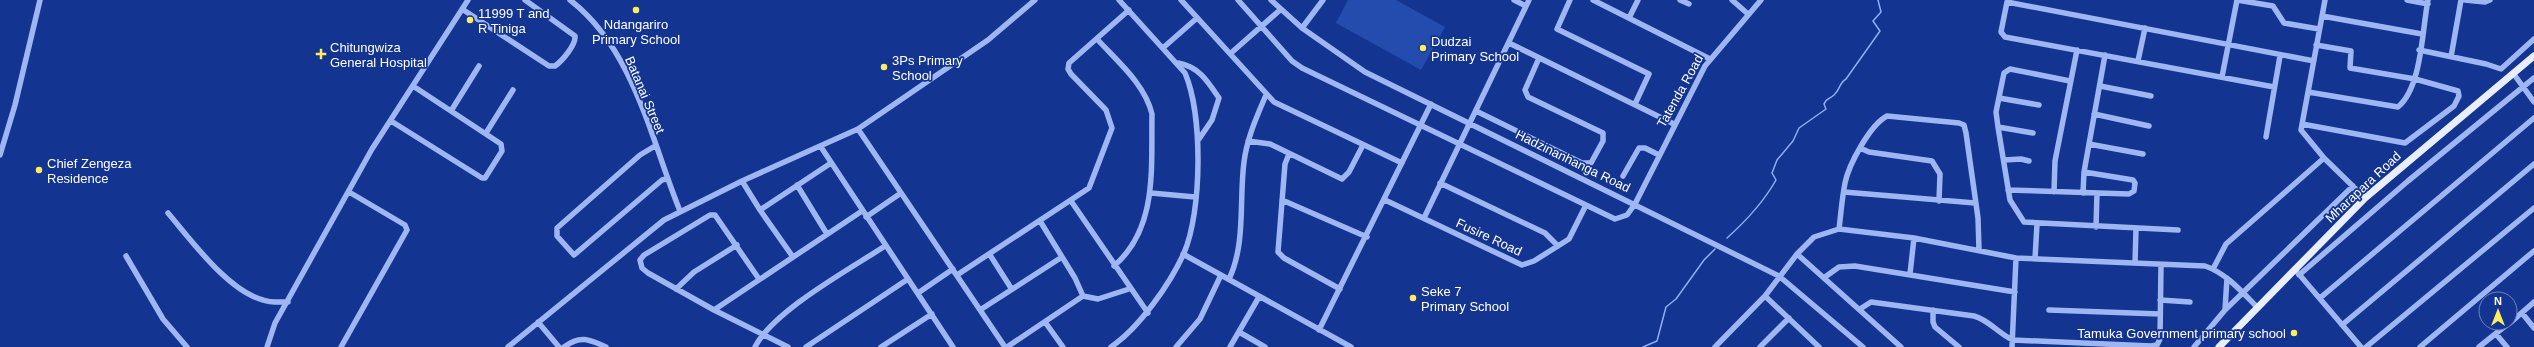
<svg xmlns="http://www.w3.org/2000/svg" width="2534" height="347" font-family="Arial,sans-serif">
<rect width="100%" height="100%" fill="#133490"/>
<path fill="#244caf" d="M1348,0H1396L1445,27L1421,70L1336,23Z"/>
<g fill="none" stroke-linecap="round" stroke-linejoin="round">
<path stroke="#90adf5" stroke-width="1.5" d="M1727,238C1746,221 1763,203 1776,180L1772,173L1777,160L1793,141L1799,128L1826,109L1824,104C1826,98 1830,99 1834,95C1840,90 1839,83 1846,79L1880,31L1873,21L1881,12L1878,0
M1643,347L1657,341L1666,307L1676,299L1704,260L1715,249"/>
<path stroke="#9eb6f2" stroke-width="5.5" d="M570,0C634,49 651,140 680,211
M1181,0L1274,102L1402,163
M1238,0L1292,61L1302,68L1615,219L1627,215L1635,204L1705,66L1761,0
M1271,0L1302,28L1365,72L1779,276L1863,347
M1514,0L1526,6
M1570,0L1557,29L1649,74L1635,104
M1593,0L1710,59
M1680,0L1689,4
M1732,0L1748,14
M2325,0L2301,130L2324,158L2365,198
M2407,0L2428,4
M2465,0L2485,2L2490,0
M462,9L549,66H555C562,61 576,45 575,36L525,0
M2322,16L2422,34
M1629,18L1638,0
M1302,28L1323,0
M1097,39C1117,61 1145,84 1152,114C1151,168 1158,228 1114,266
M1509,43L1674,124
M1164,47L1197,18
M2419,50L2486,64L2501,69L2534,39
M1231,53L1280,10
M2451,57L2461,0
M2138,61L2145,28
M1178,63C1199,67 1207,80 1219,98L1212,120L1199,139
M2513,73L2534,102
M2222,77L2237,0L2273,6L2284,23L2319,29
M2070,81L2010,69L2004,73L1996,112L1998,127L2010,200L2024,222L2178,230
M2100,86L2151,96
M2274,87L2005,37L2001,32L2007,2L2314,61
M2308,92L2398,107C2422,87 2422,30 2428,0
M1999,98L2039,105
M451,111L479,66
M1476,111L1582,163H1591L1603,141V133L1528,97L1525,90L1539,58
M2094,114L2149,126
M391,121L482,178H485L502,151L501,144L413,86
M2302,124L2405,143L2454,106L2459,96L2458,91L2415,79L2350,68L2351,51L2316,45
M1998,127L2033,133
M858,129L1005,347
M486,133L513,90
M2266,137L2280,56
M1248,141L1270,144L1342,179L1349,172L1363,145
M2089,144L2143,154
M655,146L640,155L557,228V236L574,255L662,180L666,179
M821,147L953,347
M1860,148L1869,152L1932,161L1940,174L1939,201
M1289,154L1285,164L1278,252L1284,258L1340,289
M0,155L15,105L40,0
M2004,160L2021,159L2029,161
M1623,176L1639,148H1645L1659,155
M742,181L760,210
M1440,183L1545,233L1558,246
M797,185L827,234
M2008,190L2129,194L2134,191L2135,183L2133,180L2084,172
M1844,192L1975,203
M2054,192L2055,161L2077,50
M1151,193L1195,197
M2083,193L2084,172L2105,55
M1282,200L1367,237
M1385,200L1522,265L1534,261L1569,239L1586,205
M1071,201L1148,313
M168,213C191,240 228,291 263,300C271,303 279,302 288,302
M866,217L901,193
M1424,218L1529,0
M1040,221L1075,278L1083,296L1098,299L1129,289
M2096,227L2097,193
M1839,229C1841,213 1842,198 1845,183C1849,164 1870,125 1887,116L1959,123L1964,125L1966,133L1978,218L1979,250
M1183,254L1351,347
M1797,254L1901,347
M990,255L1011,288
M126,256L163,319L187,347
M793,257L760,210L831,163
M2035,259L2037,224
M2135,263L2136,229
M2213,269L2226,244L2324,158
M2298,273L2361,347
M1910,274L1914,238
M957,275L1089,188L1112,128L1106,110L1071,74L1068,69L1069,63L1129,10
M2299,275L2408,181L2534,78
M1825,277L1839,267L1855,266L2015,292
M759,279L715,215H710L644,255L640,260L642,268L648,273L714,310L788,347
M1229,279C1246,244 1239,199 1244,162C1247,138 1257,116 1266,95
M676,289L694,272L737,245
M918,293L953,269
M2320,298L2534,118
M2160,300L2190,302
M1860,309L1871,302L1974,316C1989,320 1999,334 2013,340L2151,346L2157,345L2160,339L2161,265
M714,310L862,211
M980,310L1062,257
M1933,310V322L1935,327L1959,347
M2049,310L2160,314
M2225,310L2353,186
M2522,313L2534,328
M538,322L559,347
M1045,322L1063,347
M2510,323L2534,302
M2342,325L2534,164
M1319,330L1431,104
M1239,332L1265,347
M2496,334L2507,347
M267,347L275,323L372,149L468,0
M341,347L407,230L405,225L349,192
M508,347L664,220L742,181L858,129L988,40L1035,0
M564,347C580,335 589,339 606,347
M755,347C773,311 850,269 885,246
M806,347L908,279
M881,347L932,314
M1007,347L1083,296
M1111,347C1139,328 1170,284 1184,253C1202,211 1203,115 1185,73L1119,0
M1176,347L1200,319L1221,275
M1230,347L1259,297
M1715,347L1765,296
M1760,347L1789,318
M1819,347L1765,296L1797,254L1814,237L1839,229L1914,238L2016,258L2205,266C2226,273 2242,292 2257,307
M2012,347L2016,258
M2194,347L2225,310L2227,278
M2366,347L2534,208
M2420,347L2534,251
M2479,347L2509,323"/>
<path stroke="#e9eeff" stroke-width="7" d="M2219,347L2365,198L2534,56"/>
</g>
<g fill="#ffec5f" stroke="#133490" stroke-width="1.5">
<circle cx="636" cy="10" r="4"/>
<circle cx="470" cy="20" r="4"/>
<circle cx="1423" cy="48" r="4"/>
<path d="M319 48h4v4h4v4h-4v4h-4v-4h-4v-4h4z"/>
<circle cx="884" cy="67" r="4"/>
<circle cx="39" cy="170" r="4"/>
<circle cx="1413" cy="298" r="4"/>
<circle cx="2294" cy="333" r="4"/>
</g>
<g text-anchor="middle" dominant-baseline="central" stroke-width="3.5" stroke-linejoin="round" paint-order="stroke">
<g font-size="13" fill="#fff" stroke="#133490" text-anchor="start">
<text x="478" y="13">11999 T and<tspan x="478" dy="15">R Tiniga</tspan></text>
<text x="636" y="24" text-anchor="middle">Ndangariro<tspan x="636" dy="15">Primary School</tspan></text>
<text x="1431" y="41">Dudzai<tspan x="1431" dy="15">Primary School</tspan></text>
<text x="330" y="47">Chitungwiza<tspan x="330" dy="15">General Hospital</tspan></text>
<text x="892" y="60">3Ps Primary<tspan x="892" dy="15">School</tspan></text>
<text x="47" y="163">Chief Zengeza<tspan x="47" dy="15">Residence</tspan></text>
<text x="1421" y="291">Seke 7<tspan x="1421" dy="15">Primary School</tspan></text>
<text x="2286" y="333" text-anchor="end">Tamuka Government primary school</text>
</g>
<g font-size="13" fill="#fff" stroke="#133490">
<text transform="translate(1680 91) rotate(-61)">Tatenda Road</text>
<text transform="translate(645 95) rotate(67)">Batanai Street</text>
<text transform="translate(1573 161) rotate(26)">Hadzinanhanga Road</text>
<text transform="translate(2363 187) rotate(-43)">Mharapara Road</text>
<text transform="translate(1489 237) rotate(25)">Fusire Road</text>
</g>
</g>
<g transform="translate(2498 311)"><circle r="19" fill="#133490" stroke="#7185bc"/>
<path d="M0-3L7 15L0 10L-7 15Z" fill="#ffec5f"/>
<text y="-6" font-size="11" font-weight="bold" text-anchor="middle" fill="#ffffff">N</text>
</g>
</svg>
